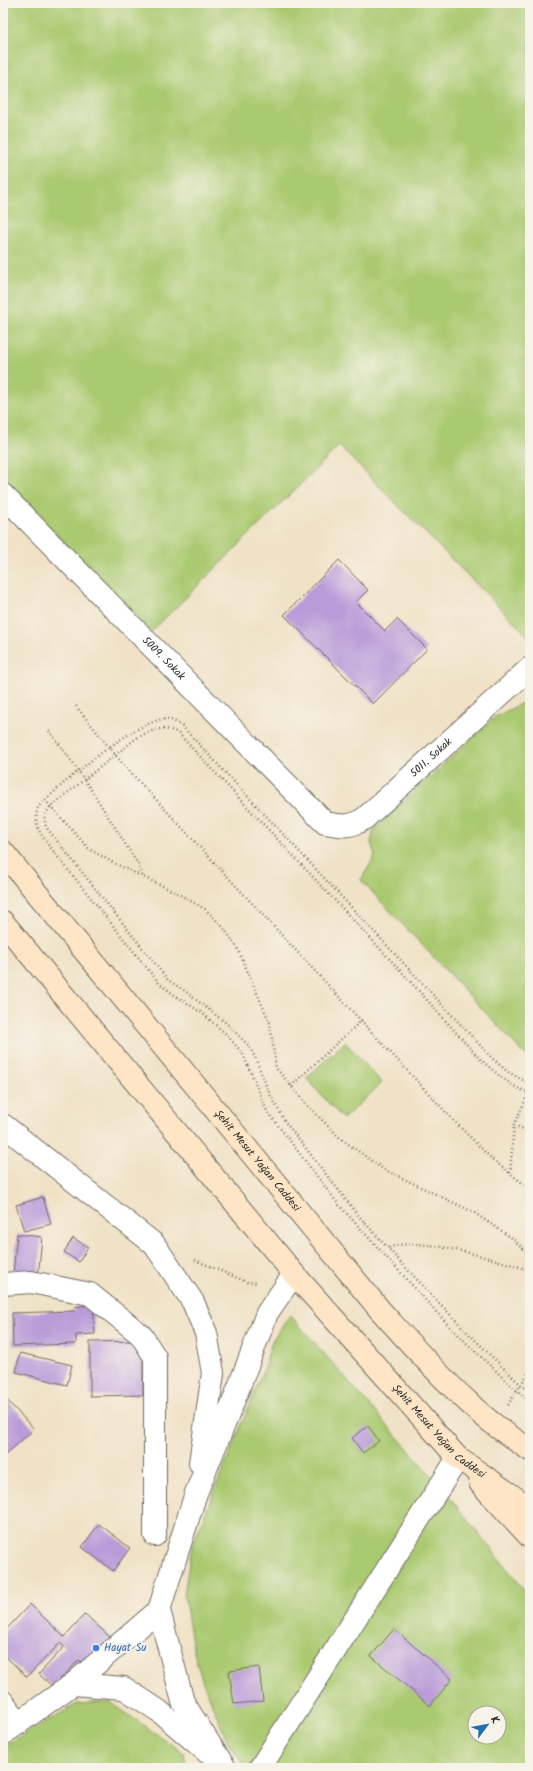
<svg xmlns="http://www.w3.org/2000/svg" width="533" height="1771" font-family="Kalam,sans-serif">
<rect width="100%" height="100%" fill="#f7f3e8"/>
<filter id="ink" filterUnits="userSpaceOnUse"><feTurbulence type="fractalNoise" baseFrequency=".025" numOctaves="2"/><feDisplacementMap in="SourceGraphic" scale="8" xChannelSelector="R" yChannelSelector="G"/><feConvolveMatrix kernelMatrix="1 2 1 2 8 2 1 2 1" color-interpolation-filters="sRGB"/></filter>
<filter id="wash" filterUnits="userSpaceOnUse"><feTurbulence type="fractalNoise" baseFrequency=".012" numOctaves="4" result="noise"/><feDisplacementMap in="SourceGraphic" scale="16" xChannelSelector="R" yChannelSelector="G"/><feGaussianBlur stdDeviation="0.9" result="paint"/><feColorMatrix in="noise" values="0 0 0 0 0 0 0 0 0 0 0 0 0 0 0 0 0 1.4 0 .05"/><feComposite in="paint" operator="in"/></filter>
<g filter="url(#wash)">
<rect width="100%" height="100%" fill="#f0e2c6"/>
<path fill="#aaca71" stroke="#6a7a4e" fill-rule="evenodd" d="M3,3H530V638L339,446L151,632L3,479Z
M530,699V1060L361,880L375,856L371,842L374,829L495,717Z
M345,1042L382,1083L343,1119L306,1078Z
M290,1315L438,1483L530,1597V1768H247L230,1747L202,1680L193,1649L184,1594L192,1546L264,1369L272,1341ZM475,1713H499V1737H475Z
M110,1702L184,1753L187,1768H3V1746L77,1704Z"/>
<g id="blocks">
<path fill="#b99bd9" d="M339,560L368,590L356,602L385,631L397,619L427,649L373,704L284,615Z
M43,1197L51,1224L24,1231L16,1205Z
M17,1234L42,1237L38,1277L13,1274Z
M73,1238L88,1247L79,1262L64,1252Z
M93,1305L95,1334L76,1335V1344L13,1346L12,1313L75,1311L74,1307Z
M143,1341V1395L90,1396V1342Z
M20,1353L72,1365L67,1385L16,1372Z
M3,1396L34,1429L3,1457Z
M368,1426L379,1441L363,1453L352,1438Z
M99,1524L130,1548L113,1571L82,1547Z
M30,1604L64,1637L85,1614L111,1638L86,1666L79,1660L53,1687L39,1674L64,1647L60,1643L27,1677L3,1654V1633Z
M394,1629L452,1679L430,1706L371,1656Z
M259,1667L263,1701L234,1704L229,1671Z"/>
</g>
</g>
<g filter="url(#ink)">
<use href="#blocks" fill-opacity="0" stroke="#706b61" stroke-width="1"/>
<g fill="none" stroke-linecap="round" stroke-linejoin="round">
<g stroke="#706b61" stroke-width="24">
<g id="street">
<path id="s1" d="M3,495L325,823C342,826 351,828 365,818L530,668"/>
<path d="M3,1125L154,1244L193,1302L206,1333L213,1373L200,1463"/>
<path d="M3,1284L31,1282L90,1294L141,1335L155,1357V1535"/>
<path d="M73,1684L124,1688L159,1711L208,1753"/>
<path d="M3,1702L19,1723"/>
<path d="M3,1734L73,1684L159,1610"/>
<path d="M225,1768L183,1702L159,1610L196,1493L234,1400L267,1313L294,1274"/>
<path d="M260,1768L458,1458"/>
</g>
</g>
<g stroke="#706b61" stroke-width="24">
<g id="secondary">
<path id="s2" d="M3,852L380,1310C408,1341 436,1373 467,1401C486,1420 508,1435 530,1450"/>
<path id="s3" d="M3,922L294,1274L458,1458L530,1508"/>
<path d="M480,1483L530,1537"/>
</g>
</g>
<path stroke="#706b61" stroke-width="2.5" stroke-dasharray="1 3" stroke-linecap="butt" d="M76,706L122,763L455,1122L493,1160L530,1189
M49,731C82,772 109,819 138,864L143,877
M45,800L89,849L112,862L177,893L205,909L223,927L237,947L270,1023L276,1068L308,1106L340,1138L383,1169L473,1212L512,1238L530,1255
M530,1084L508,1072L493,1059L183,727C178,724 172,719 167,719C136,719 61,784 38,807C33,824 40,834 50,847L159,983L173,994L202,1013L226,1034L243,1054L267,1111L339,1205L451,1328L517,1391L530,1401
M291,1086L362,1020
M530,1093L517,1088L501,1077L480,1059L400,970L178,733C162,725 153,730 138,737L51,806L44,816L46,827L168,980L185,991L226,1023L248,1045L255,1057L269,1093L286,1123L357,1214L405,1267L466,1331L521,1385L530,1391
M514,1125L530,1132
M510,1173L514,1125L530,1090
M389,1248C419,1234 497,1261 530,1270
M195,1260L247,1282L258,1283
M508,1405L530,1370"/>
<use href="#street" stroke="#fff" stroke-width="22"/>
<use href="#secondary" stroke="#fde5c5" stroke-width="22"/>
</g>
</g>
<circle fill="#3f7fe0" stroke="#f7f3e8" stroke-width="1.5" cx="96" cy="1648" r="4"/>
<g text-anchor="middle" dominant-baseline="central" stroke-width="4" stroke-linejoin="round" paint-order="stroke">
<g font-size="11" fill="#2b2b2b" stroke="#f7f3e8">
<text stroke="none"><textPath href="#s1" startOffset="229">5009. Sokak</textPath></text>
<text stroke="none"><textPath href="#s1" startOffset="591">5011. Sokak</textPath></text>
<text stroke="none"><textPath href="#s2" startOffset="400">Şehit Mesut Yağan Caddesi</textPath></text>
<text stroke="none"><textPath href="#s3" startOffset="671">Şehit Mesut Yağan Caddesi</textPath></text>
</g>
<g font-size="11" fill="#366cbe" stroke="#f7f3e8" text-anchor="start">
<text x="104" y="1648">Hayat Su</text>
</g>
</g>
<rect width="533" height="1771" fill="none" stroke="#f7f3e8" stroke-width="16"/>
<g transform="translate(487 1725) rotate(58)"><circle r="19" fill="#f7f3e8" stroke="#a5a39c"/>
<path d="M0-3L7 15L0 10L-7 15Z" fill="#1f6fb2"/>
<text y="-6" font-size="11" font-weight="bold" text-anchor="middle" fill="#2b2b2b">K</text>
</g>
</svg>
